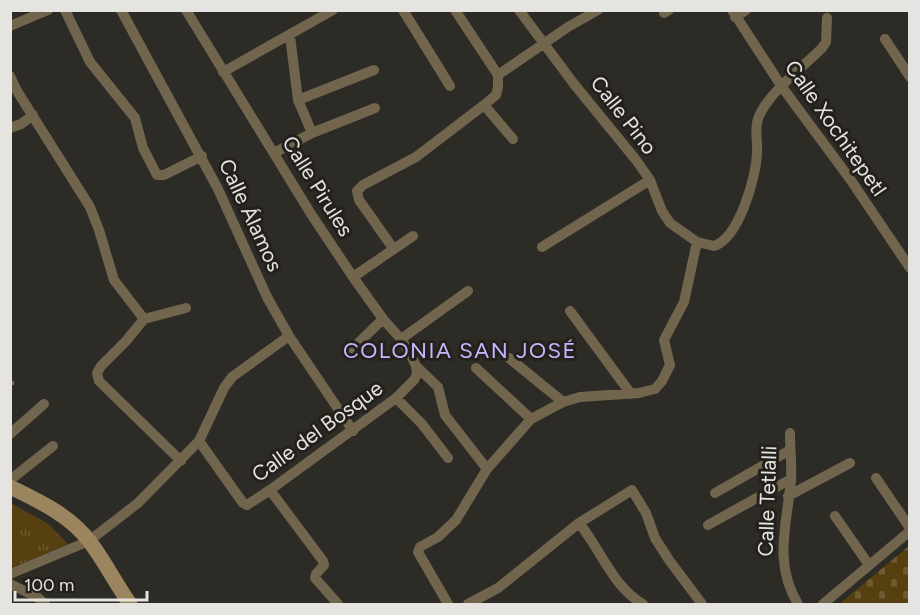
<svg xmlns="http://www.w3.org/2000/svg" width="920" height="615" font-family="Figtree,sans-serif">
<defs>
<pattern id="grass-tufts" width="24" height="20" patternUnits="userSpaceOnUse" patternTransform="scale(1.5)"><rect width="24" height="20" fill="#564010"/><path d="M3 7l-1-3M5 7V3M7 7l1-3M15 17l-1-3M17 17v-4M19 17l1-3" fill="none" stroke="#6e5b32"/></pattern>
<pattern id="cemetery-stones" width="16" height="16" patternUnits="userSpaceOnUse" patternTransform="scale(1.5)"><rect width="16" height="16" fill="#564010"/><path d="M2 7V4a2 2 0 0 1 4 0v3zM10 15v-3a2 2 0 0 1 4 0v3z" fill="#6e5b32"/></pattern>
</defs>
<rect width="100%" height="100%" fill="#2d2b26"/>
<path fill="url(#grass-tufts)" d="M10,503L47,523L68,544L11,568Z"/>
<path fill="url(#cemetery-stones)" d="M909,546V604H839Z"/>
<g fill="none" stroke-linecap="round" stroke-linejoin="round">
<path stroke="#72654d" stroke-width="5" d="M10,383H12"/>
<path stroke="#72654d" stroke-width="10" d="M65,10L90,62L135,118L143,148L157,175H164L202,156
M121,10L218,189L267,297L289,336L353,431
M186,10L311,214L353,277L383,319L401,339L411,355L416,366L417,374L414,380L396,398L270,490L247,505L243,503L199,441
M403,10L450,86
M455,10L498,75
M519,10L574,84L636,160L650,180L662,211L670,223L697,242L714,246C739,238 756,178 757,153C758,138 753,126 761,112C775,87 802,68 822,48L826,42L827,18
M732,10L782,87L850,179L910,268
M664,13L669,10
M735,17L746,10
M10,26L48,10
M290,36L298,100L312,133
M885,39L910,77
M223,72L333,10
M498,75L568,27L598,10
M10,76L17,91L90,207L99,230L114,280L144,319
M298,100L374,70
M484,105L513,139
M10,128L21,124L33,115
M274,153L312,133L375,108
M542,247L650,180
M393,248L359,200L357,191L363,185L416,157L484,105L496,95L498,87V75
M353,277L413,236
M570,311L631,394
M144,319L126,341L101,366L97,373L99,381L181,461
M144,319L186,308
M401,339L468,291
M352,349L383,319
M509,358L563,402
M416,366L438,387L445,415L487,469
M476,368L531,419
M396,398L422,424L448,458
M790,433C790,448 792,465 791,480C787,524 773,563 798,604
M10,434L44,404
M876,478L910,528
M10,480L53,446
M270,490L323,561L324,565L316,574L315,578L338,604
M715,493L790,450
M788,496L850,463
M835,516L869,565
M579,523C601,550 613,587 643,604
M708,525L791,479
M10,574L89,541L138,503L199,441L224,388L232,377L289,336
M10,584L37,597L45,604
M448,604L418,552L420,547L438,537L456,520L487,469L531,419L563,402L580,397L639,393L655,389L662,381L670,365L664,340L684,302L697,242
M468,604L498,588L579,523L632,490L646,513L655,538L669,560L702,604
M823,604L910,531"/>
<path stroke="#9b855e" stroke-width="15" d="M10,487C39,501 71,516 90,542C105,562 116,584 130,604"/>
</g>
<g text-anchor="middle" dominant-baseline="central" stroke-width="6" stroke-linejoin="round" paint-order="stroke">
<g font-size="21" fill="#e5e4e1" stroke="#24211d">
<text transform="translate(624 115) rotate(52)">Calle Pino</text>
<text transform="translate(836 128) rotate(55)">Calle Xochitepetl</text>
<text transform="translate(318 186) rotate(58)">Calle Pirules</text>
<text transform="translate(251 215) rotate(65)">Calle Álamos</text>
<text transform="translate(317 431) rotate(-36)">Calle del Bosque</text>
<text transform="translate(767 501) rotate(-88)">Calle Tetlalli</text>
</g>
<g font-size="22" letter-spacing="1.5" fill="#c4b7fe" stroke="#24211d">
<text x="460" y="350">COLONIA SAN JOSÉ</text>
</g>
</g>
<rect width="920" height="615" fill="none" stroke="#e5e4e1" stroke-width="24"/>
<path d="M15 591v9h132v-9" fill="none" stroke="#e5e4e1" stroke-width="3"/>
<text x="24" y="591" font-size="18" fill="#e5e4e1" stroke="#24211d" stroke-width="4.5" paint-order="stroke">100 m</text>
</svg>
